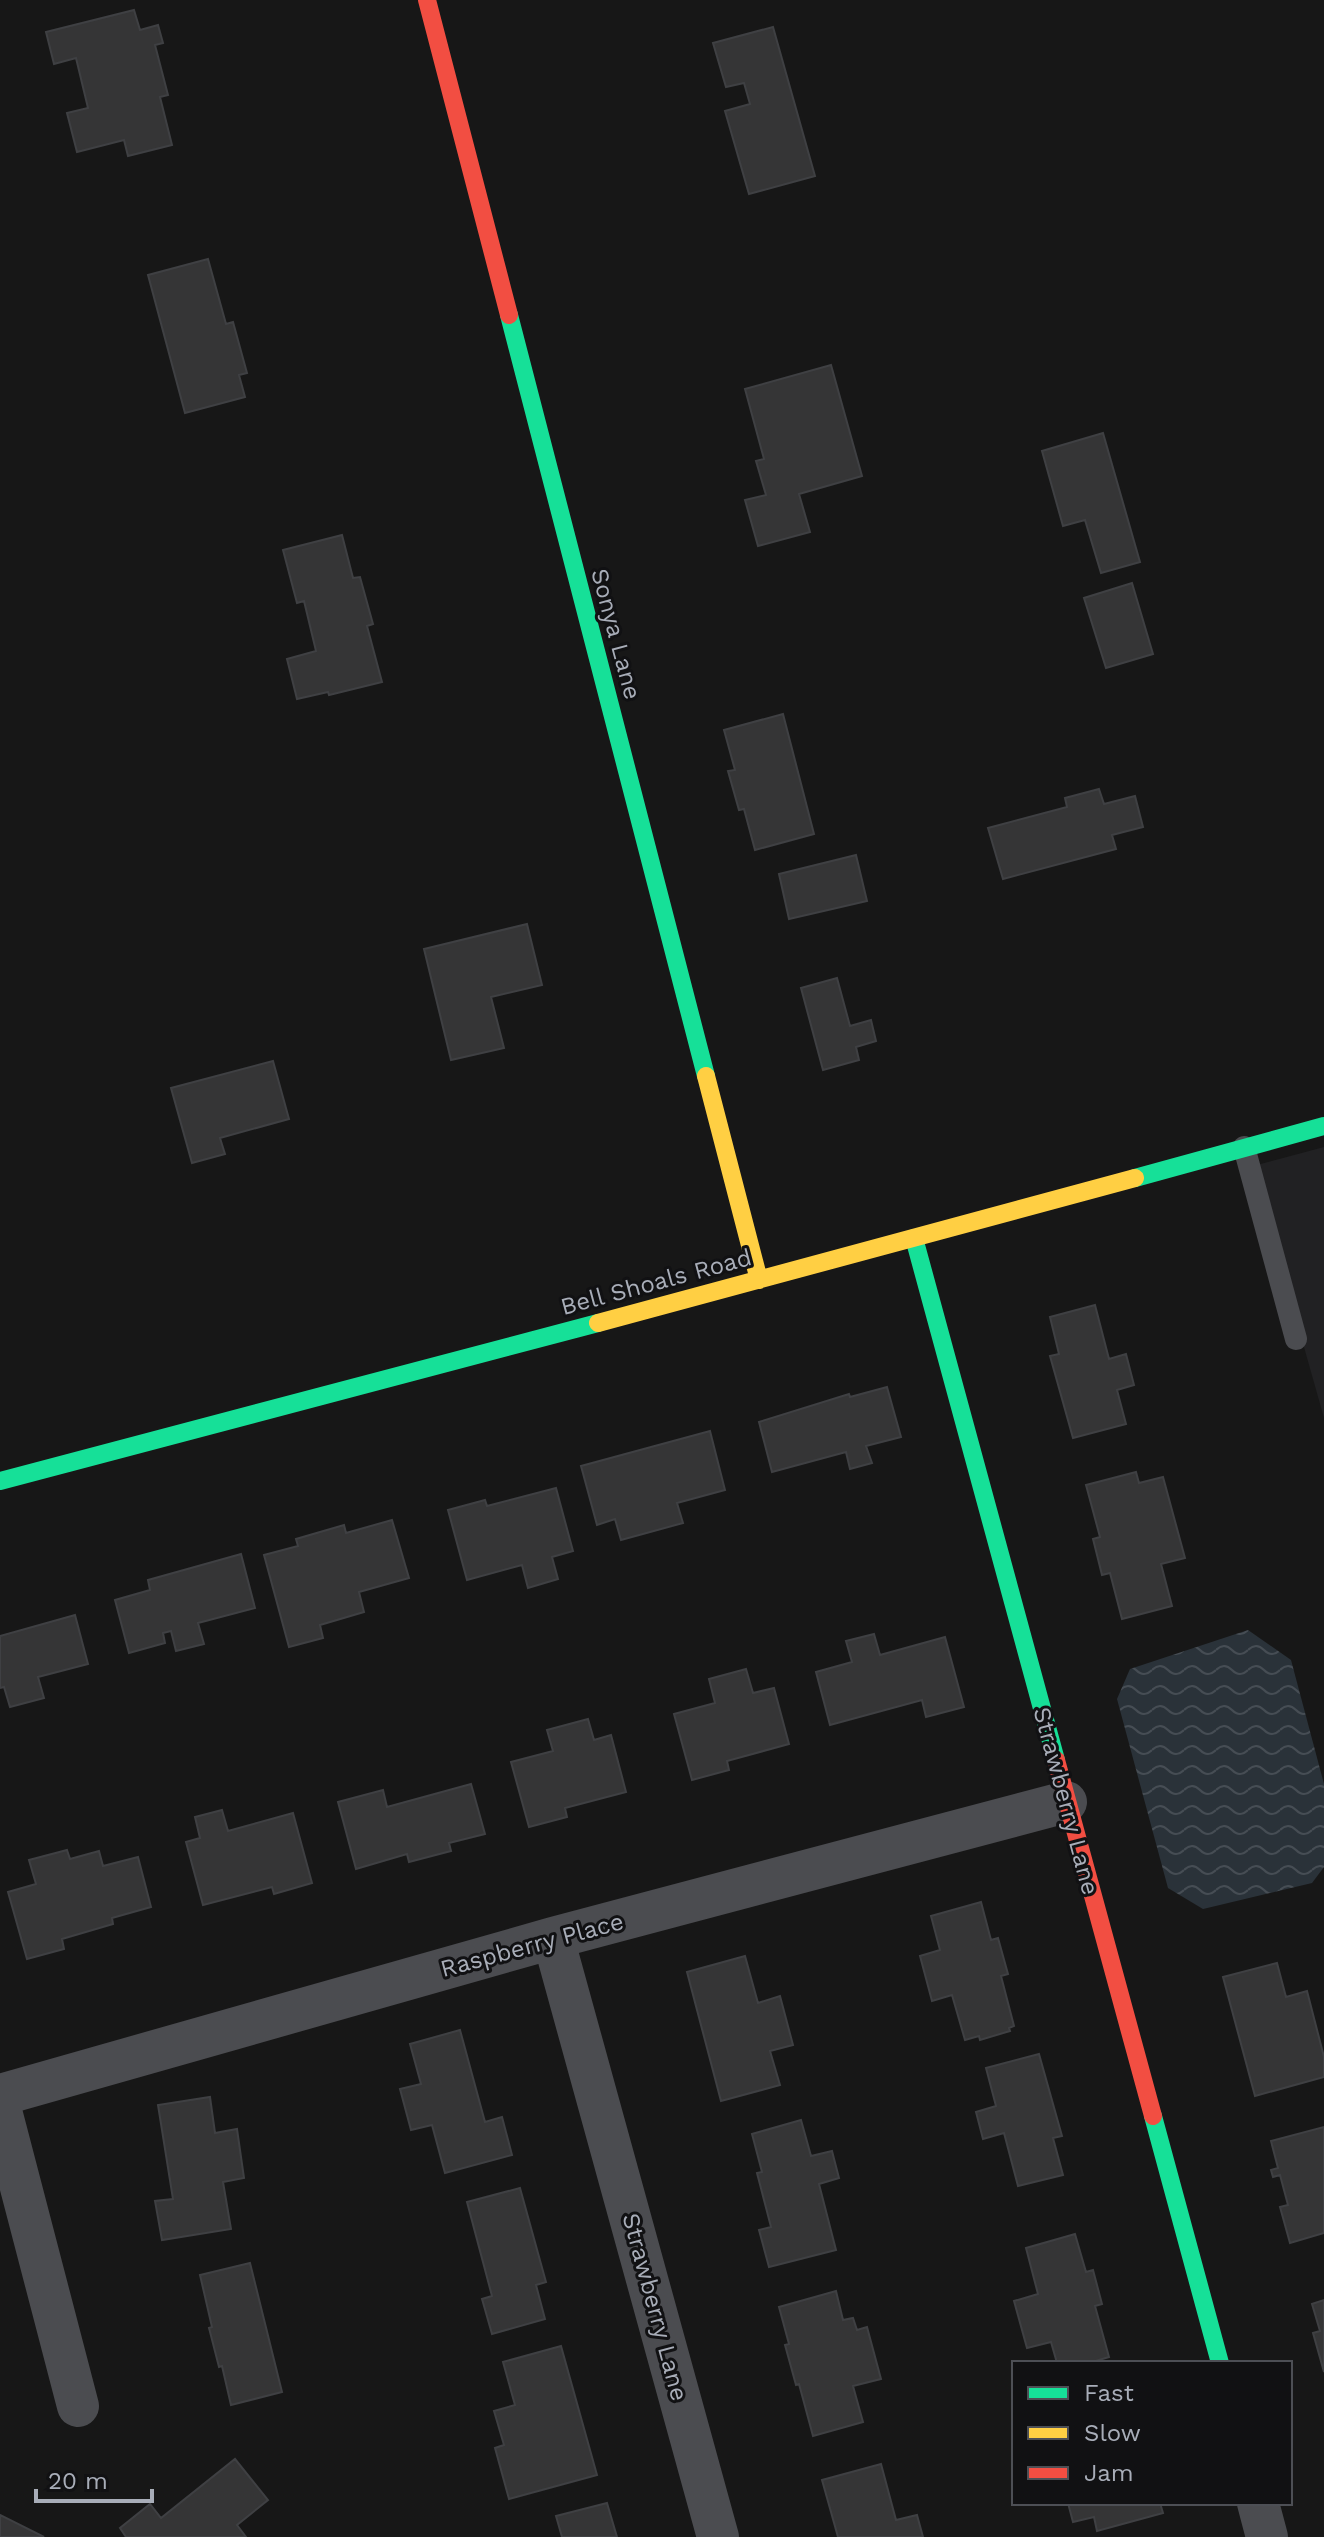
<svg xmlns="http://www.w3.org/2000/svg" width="1324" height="2537" font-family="'Work Sans',sans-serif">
<defs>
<pattern id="water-waves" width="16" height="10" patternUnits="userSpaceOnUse" patternTransform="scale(2)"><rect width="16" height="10" fill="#2a3239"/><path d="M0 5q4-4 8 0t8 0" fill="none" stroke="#464d54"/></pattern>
</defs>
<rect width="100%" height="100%" fill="#171717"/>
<path fill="#212123" d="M1324,1147V1418L1253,1166Z"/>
<path fill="url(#water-waves)" d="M1248,1630L1291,1660L1324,1784V1867L1312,1883L1203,1909L1168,1888L1117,1699L1130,1669Z"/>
<path fill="#353536" stroke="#3f4043" stroke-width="2" d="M134,10L140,30L158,25L163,43L155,45L168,95L160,97L172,145L128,156L124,140L77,152L67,113L88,108L76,58L54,64L46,32Z
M773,27L815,176L749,194L725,111L750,104L744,83L726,87L713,43Z
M208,259L226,324L233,322L247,373L239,375L245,397L185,413L148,275Z
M831,365L862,476L799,494L810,532L758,546L745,500L766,495L756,461L764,459L745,389Z
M1103,433L1140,562L1101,573L1085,520L1063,526L1042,451Z
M342,535L353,578L360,577L373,624L367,626L382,682L329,695L328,692L297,699L287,659L316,651L304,601L297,603L283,550Z
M1132,583L1153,654L1106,668L1084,598Z
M783,714L814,834L755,850L744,809L739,810L728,771L735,770L724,730Z
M1099,789L1104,804L1135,796L1143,827L1112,835L1116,849L1003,879L988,828L1067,807L1065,798Z
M856,855L867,901L789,919L779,874Z
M527,924L542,985L491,997L504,1048L451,1060L424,949Z
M837,978L850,1026L871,1020L876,1041L856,1047L859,1060L823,1070L801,988Z
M273,1061L289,1119L220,1138L225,1154L192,1163L171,1088Z
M1095,1305L1109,1359L1126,1354L1134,1385L1117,1390L1126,1424L1073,1438L1050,1356L1059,1354L1050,1317Z
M887,1387L901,1437L866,1446L872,1463L850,1469L846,1452L772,1472L759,1422L849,1394L850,1397Z
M710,1431L725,1490L677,1503L683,1523L621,1540L615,1519L597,1525L581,1466Z
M1136,1472L1139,1483L1163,1477L1185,1558L1161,1564L1172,1606L1122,1619L1110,1573L1102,1575L1093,1539L1100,1537L1086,1485Z
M556,1488L573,1551L552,1557L558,1579L528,1588L522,1565L467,1580L448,1510L485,1500L487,1506Z
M392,1520L409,1578L359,1592L364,1612L320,1625L323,1638L289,1647L264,1555L298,1546L296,1539L344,1525L346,1533Z
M241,1554L255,1608L198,1623L204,1644L176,1651L171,1631L163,1633L165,1643L129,1653L115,1600L150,1590L148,1580Z
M75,1615L88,1664L38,1677L44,1698L10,1707L4,1687L0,1688V1636Z
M874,1634L880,1655L945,1637L964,1707L926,1717L922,1700L830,1725L816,1672L852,1662L846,1641Z
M746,1669L753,1693L774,1688L789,1744L727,1761L729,1770L692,1780L674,1714L715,1703L709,1679Z
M588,1719L594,1740L611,1735L626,1792L565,1808L567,1817L529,1827L511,1762L553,1751L547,1730Z
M471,1784L485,1834L449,1843L451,1851L409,1862L407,1854L356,1869L338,1802L383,1790L387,1807Z
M222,1810L228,1831L293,1813L312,1883L274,1894L272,1887L203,1905L186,1842L200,1838L195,1817Z
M67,1850L70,1859L99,1851L103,1866L138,1857L151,1907L112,1918L113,1924L62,1939L64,1949L27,1959L8,1892L36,1884L29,1860Z
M981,1902L991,1940L998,1938L1008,1974L1001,1976L1014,2026L1009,2028L1010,2031L980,2040L979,2036L965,2040L952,1995L932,2001L920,1956L940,1950L931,1916Z
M745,1956L758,2003L780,1996L793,2045L770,2051L780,2085L721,2101L687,1972Z
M1277,1963L1286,1997L1307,1991L1324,2057V2077L1255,2096L1223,1977Z
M460,2030L485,2122L502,2117L512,2155L445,2173L432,2125L411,2130L400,2089L421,2084L410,2044Z
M1039,2054L1062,2136L1053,2138L1063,2175L1018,2186L1004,2133L983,2139L976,2112L996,2106L986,2068Z
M210,2097L215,2133L237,2129L244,2178L223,2182L231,2229L162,2240L155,2201L173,2199L158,2105Z
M801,2120L811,2156L832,2151L839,2178L819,2184L836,2250L769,2267L759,2230L771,2227L757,2173L762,2172L752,2134Z
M1324,2127V2233L1290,2243L1280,2207L1288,2205L1280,2175L1273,2177L1271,2170L1278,2168L1271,2141Z
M520,2188L546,2282L536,2285L545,2319L492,2334L482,2299L492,2296L467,2202Z
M1075,2234L1086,2272L1093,2270L1102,2304L1095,2306L1109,2357L1089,2363H1057L1051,2342L1027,2348L1014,2301L1038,2294L1026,2248Z
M250,2263L282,2392L231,2405L222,2366L219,2367L209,2328L212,2327L200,2275Z
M836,2291L843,2320L853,2318L857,2330L867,2327L881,2379L853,2386L863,2422L813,2436L799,2384L796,2385L785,2345L789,2344L779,2307Z
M1324,2300V2372L1313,2333L1320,2331L1312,2304Z
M561,2346L597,2475L509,2499L495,2448L504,2445L494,2411L515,2405L503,2362Z
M235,2459L268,2500L237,2525L246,2537H126L120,2528L150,2504L161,2518Z
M881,2464L896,2520L917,2515L923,2537H838L822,2480Z
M607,2503L617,2537H562L556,2516Z
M1068,2503H1160L1163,2513L1097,2531L1094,2517L1073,2522Z
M0,2515L44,2537H0Z"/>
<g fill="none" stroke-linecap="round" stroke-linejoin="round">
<path stroke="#4b4c50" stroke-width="22" d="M1244,1147L1296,1339"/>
<path stroke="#4b4c50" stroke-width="42" d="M553,1938L718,2537
M0,2095L553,1938L1066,1802
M0,2107L78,2406
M1258,2503L1267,2537"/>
<path stroke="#16e098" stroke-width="18" d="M509,315L706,1076
M1135,1178L1324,1126
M914,1238L1056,1760
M0,1481L598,1323
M1153,2116L1220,2363"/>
<path stroke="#ffcf43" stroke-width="18" d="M706,1076L759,1280
M598,1323L1135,1178"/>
<path stroke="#f24e42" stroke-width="18" d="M427,0L509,315
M1056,1760L1153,2116"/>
</g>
<g text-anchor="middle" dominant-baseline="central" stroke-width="6" stroke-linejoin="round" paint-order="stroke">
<g font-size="24" fill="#a8adb8" stroke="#111113">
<text transform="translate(616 634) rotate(75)">Sonya Lane</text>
<text transform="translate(656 1282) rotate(-15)">Bell Shoals Road</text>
<text transform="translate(1066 1801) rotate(75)">Strawberry Lane</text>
<text transform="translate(532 1945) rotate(-15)">Raspberry Place</text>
<text transform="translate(655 2307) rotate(75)">Strawberry Lane</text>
</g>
</g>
<rect x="1012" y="2361" width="280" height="144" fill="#111113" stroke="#4d4f55" stroke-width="2"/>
<rect x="1028" y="2387" width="40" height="12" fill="#16e098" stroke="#4d4f55" stroke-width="2"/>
<text x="1084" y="2401" font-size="24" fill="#a8adb8">Fast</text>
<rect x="1028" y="2427" width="40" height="12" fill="#ffcf43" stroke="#4d4f55" stroke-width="2"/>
<text x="1084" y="2441" font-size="24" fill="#a8adb8">Slow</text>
<rect x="1028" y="2467" width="40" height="12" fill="#f24e42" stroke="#4d4f55" stroke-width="2"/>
<text x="1084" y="2481" font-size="24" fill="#a8adb8">Jam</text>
<path d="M36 2489v12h116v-12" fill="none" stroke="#a8adb8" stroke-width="4"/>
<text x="48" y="2489" font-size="24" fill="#a8adb8" stroke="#111113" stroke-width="6" paint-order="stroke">20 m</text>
</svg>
